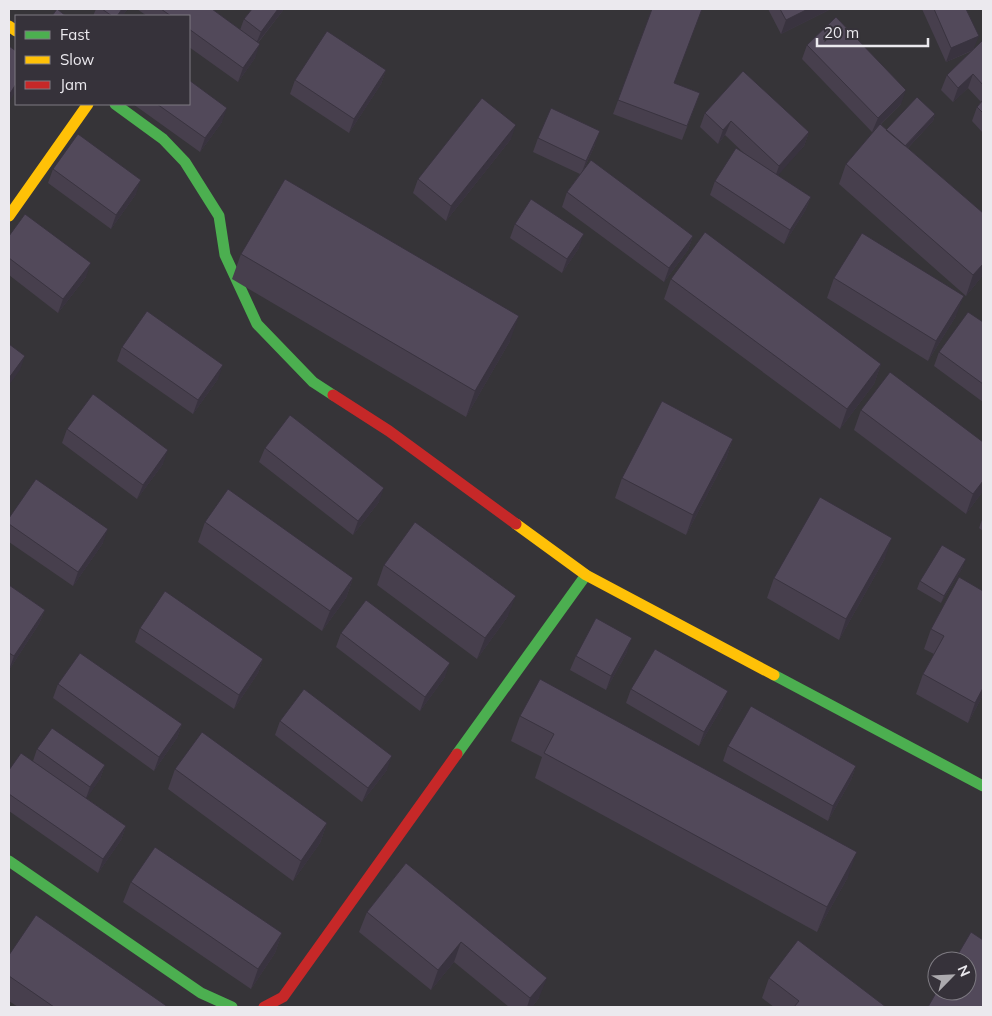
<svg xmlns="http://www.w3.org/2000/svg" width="992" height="1016" font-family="Mulish,sans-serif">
<rect width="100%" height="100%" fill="#363438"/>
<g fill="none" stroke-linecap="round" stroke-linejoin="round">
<path stroke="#4caf50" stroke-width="11" d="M115,104L163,139L185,162L219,216L225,255L257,324L313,382L333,395
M774,675L983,786
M457,754L586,575
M9,861L201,993L232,1007"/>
<path stroke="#ffc107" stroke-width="11" d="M9,26L16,31
M9,216L88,104
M516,524L586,575L774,675"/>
<path stroke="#c62828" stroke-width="11" d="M333,395L389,431L516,524
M264,1007L283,997L457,754"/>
</g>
<path fill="#473f4d" d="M96,9H128L122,16H93Z
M137,9H212L240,30L244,19L252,9H284L258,43L255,58L238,82L189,47V16H147Z
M652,9L674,83L700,93L682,140L613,114Z
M768,9H831L781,34Z
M922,9H966L974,49L983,40V133L972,121L977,107L981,102L968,88L953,102L941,90L947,75L972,51L946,62Z
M807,45L901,104L881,124L886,130L935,114L933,121L908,148L983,213V275L966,296L839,184L846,164L878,127L872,132L802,59Z
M386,70L381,84L349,133L290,94L295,80Z
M133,104H189L222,122L200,152Z
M705,113L809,132L804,146L777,175L811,197L805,211L784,244L710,195L715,181L747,156L725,135L718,144L700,127Z
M538,138L595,145L583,171L693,236L688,250L664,282L562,207L567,192L580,174L533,152Z
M511,139L446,221L413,193L418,179Z
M53,169L136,194L111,229L48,183Z
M515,224L579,248L562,273L510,238Z
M9,236L86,277L58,313L9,275Z
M241,254L510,341L466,417L232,279Z
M834,278L956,316L928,361L827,298Z
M671,279L881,364L874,384L840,429L664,299Z
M983,322V402L934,366L939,352Z
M122,347L218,379L193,414L117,361Z
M861,410L983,442V491L966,514L854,430Z
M67,429L163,464L137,499L62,443Z
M733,439L726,459L686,535L615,498L622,478Z
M265,448L379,502L353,535L259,462Z
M983,517V531L979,528Z
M9,518L103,543L73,586L9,542Z
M205,522L353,578L346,598L322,631L198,542Z
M885,558L839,640L767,598L774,578Z
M384,565L508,616L477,659L377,585Z
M963,567L941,603L917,589L920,581Z
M959,577L983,695L968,723L916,694L923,674L934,654L924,649L931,629Z
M9,585L45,610L39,624L9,670Z
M140,628L263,659L258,673L234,709L135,642Z
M341,633L445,677L420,711L336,647Z
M627,652L606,690L570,670L576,656Z
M58,684L182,724L177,738L154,771L53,698Z
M631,689L723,706L699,746L626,703Z
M520,716L848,877L817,932L535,778L542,757L511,741Z
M280,721L387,770L362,802L275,735Z
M728,746L856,766L851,780L828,821L723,761Z
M37,749L105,765L100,779L86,798L126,826L121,840L98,873L9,811V770L33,761Z
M175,769L327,823L320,843L293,881L168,789Z
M406,863L539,998L532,1007H509L454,962L431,990L359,932L367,912Z
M131,882L282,933L275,953L251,989L123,902Z
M9,955L168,1007H18L9,1001Z
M769,978L886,1007H774L762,998Z"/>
<path fill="#39333f" d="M122,9H128L122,16H117Z
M278,9H284L255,46L261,32Z
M808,9H831L781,34L786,20Z
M979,36L973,50L946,62L951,48Z
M260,44L255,58L238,82L243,68Z
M386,70L381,84L349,133L354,119Z
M973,74L968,88L953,102L958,88Z
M16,84V91L9,102V95Z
M906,90L901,104L872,132L878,118Z
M227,108L222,122L200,152L205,138Z
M935,114L933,121L901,155L904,148Z
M731,121L725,135L718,144L723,130Z
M516,125L511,139L446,221L451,206Z
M600,131L595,145L581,175L586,161Z
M809,132L804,146L774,180L779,166Z
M141,180L136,194L111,229L116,215Z
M811,197L805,211L784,244L790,230Z
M584,234L579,248L562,273L567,259Z
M693,236L688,250L664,282L669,268Z
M91,263L86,277L58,313L63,299Z
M983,264V275L966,296L973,275Z
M964,296L956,316L928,361L936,341Z
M519,316L510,341L466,417L475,391Z
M25,356L20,370L9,385V378Z
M881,364L874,384L840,429L847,409Z
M223,365L218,379L193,414L198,400Z
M733,439L726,459L686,535L693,515Z
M168,450L163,464L137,499L143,485Z
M983,481V491L966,514L973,494Z
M384,488L379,502L353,535L358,521Z
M108,529L103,543L73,586L78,572Z
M892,538L885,558L839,640L846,619Z
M966,559L963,567L941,603L944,596Z
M353,578L346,598L322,631L330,611Z
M516,596L508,616L477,659L485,638Z
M45,610L39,624L9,670L14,656Z
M632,638L627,652L606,690L611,676Z
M263,659L258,673L234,709L239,695Z
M450,663L445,677L420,711L425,697Z
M983,688V695L968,723L975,703Z
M728,691L723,706L699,746L704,732Z
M182,724L177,738L154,771L159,757Z
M392,756L387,770L362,802L368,788Z
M105,765L100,779L85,801L90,787Z
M856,766L851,780L828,821L833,806Z
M327,823L320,843L293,881L301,861Z
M126,826L121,840L98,873L103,859Z
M857,852L848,877L817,932L827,907Z
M282,933L275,953L251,989L258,969Z
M461,942L454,962L431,990L438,970Z
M547,978L539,998L532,1007H527L530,998Z"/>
<path fill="#52495a" stroke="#39333f" d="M57,9L66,16H52Z
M102,9H122L117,16H112Z
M161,9H212L260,44L243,68L189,29V16H171Z
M252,9H278L261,32L244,19Z
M652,9H702L674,83L700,93L687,126L618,100Z
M780,9H808L786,20Z
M934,9H966L979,36L951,48Z
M836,17L906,90L878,118L807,45Z
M327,31L386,70L354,119L295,80Z
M983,40V85L973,74L958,88L947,75Z
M9,46L16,51V84L9,95Z
M743,71L809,132L779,166L731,121L723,130L705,113Z
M189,80L227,108L205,138L157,104H189Z
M917,97L935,114L905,146L886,130Z
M482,98L516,125L451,206L418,179Z
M983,100V113L977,107Z
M551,108L600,131L586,161L538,138Z
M880,124L983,213V264L973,275L846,164Z
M78,134L141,180L116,215L53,169Z
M736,148L811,197L790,230L715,181Z
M591,160L693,236L669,268L567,192Z
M285,179L519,316L475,391L241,254Z
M531,199L584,234L567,259L515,224Z
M25,214L91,263L63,299L9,258V236Z
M705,232L881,364L847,409L671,279Z
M862,233L964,296L936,341L834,278Z
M147,311L223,365L198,400L122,347Z
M968,312L983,322V384L939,352Z
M9,344L25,356L9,378Z
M890,372L983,442V481L973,494L861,410Z
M93,394L168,450L143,485L67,429Z
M662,401L733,439L693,515L622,478Z
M290,415L384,488L358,521L265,448Z
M36,479L108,529L78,572L9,524V518Z
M228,489L353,578L330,611L205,522Z
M820,497L892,538L846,619L774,578Z
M415,522L516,596L485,638L384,565Z
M942,545L966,559L944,596L920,581Z
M959,577L983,591V688L975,703L923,674L944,636L931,629Z
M9,585L45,610L14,656L9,653Z
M165,591L263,659L239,695L140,628Z
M366,600L450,663L425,697L341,633Z
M596,618L632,638L611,676L576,656Z
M655,649L728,691L704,732L631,689Z
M80,653L182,724L159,757L58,684Z
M540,679L857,852L827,907L544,753L554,734L520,716Z
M304,689L392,756L368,788L280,721Z
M751,706L856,766L833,806L728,746Z
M52,728L105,765L90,787L37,749Z
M202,732L327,823L301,861L175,769Z
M21,753L126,826L103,859L9,794V770Z
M155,847L282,933L258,969L131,882Z
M406,863L547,978L530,998L461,942L438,970L367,912Z
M36,915L168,1007H54L9,976V955Z
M971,932L983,940V1007H928L937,991H967V961H954Z
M798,940L886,1007H794L799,1001L769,978Z"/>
<rect width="992" height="1016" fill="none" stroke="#ebe9ee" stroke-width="20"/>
<rect x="15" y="15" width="175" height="90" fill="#36323a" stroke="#7e7b82"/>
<rect x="25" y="31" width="25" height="8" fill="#4caf50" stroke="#7e7b82"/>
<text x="60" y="40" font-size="15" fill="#ebe9ee">Fast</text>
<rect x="25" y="56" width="25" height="8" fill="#ffc107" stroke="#7e7b82"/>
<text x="60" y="65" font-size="15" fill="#ebe9ee">Slow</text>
<rect x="25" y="81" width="25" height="8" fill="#c62828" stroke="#7e7b82"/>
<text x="60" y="90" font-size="15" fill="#ebe9ee">Jam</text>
<g transform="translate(952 976) rotate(66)"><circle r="24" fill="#36323a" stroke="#7e7b82"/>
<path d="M0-4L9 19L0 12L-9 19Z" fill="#acaaae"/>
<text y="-8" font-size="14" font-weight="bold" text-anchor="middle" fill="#ebe9ee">N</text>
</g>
<path d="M817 38v8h111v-8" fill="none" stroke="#ebe9ee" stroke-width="2.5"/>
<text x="824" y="38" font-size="15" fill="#ebe9ee" stroke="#36323a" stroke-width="4" paint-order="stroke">20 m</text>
</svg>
